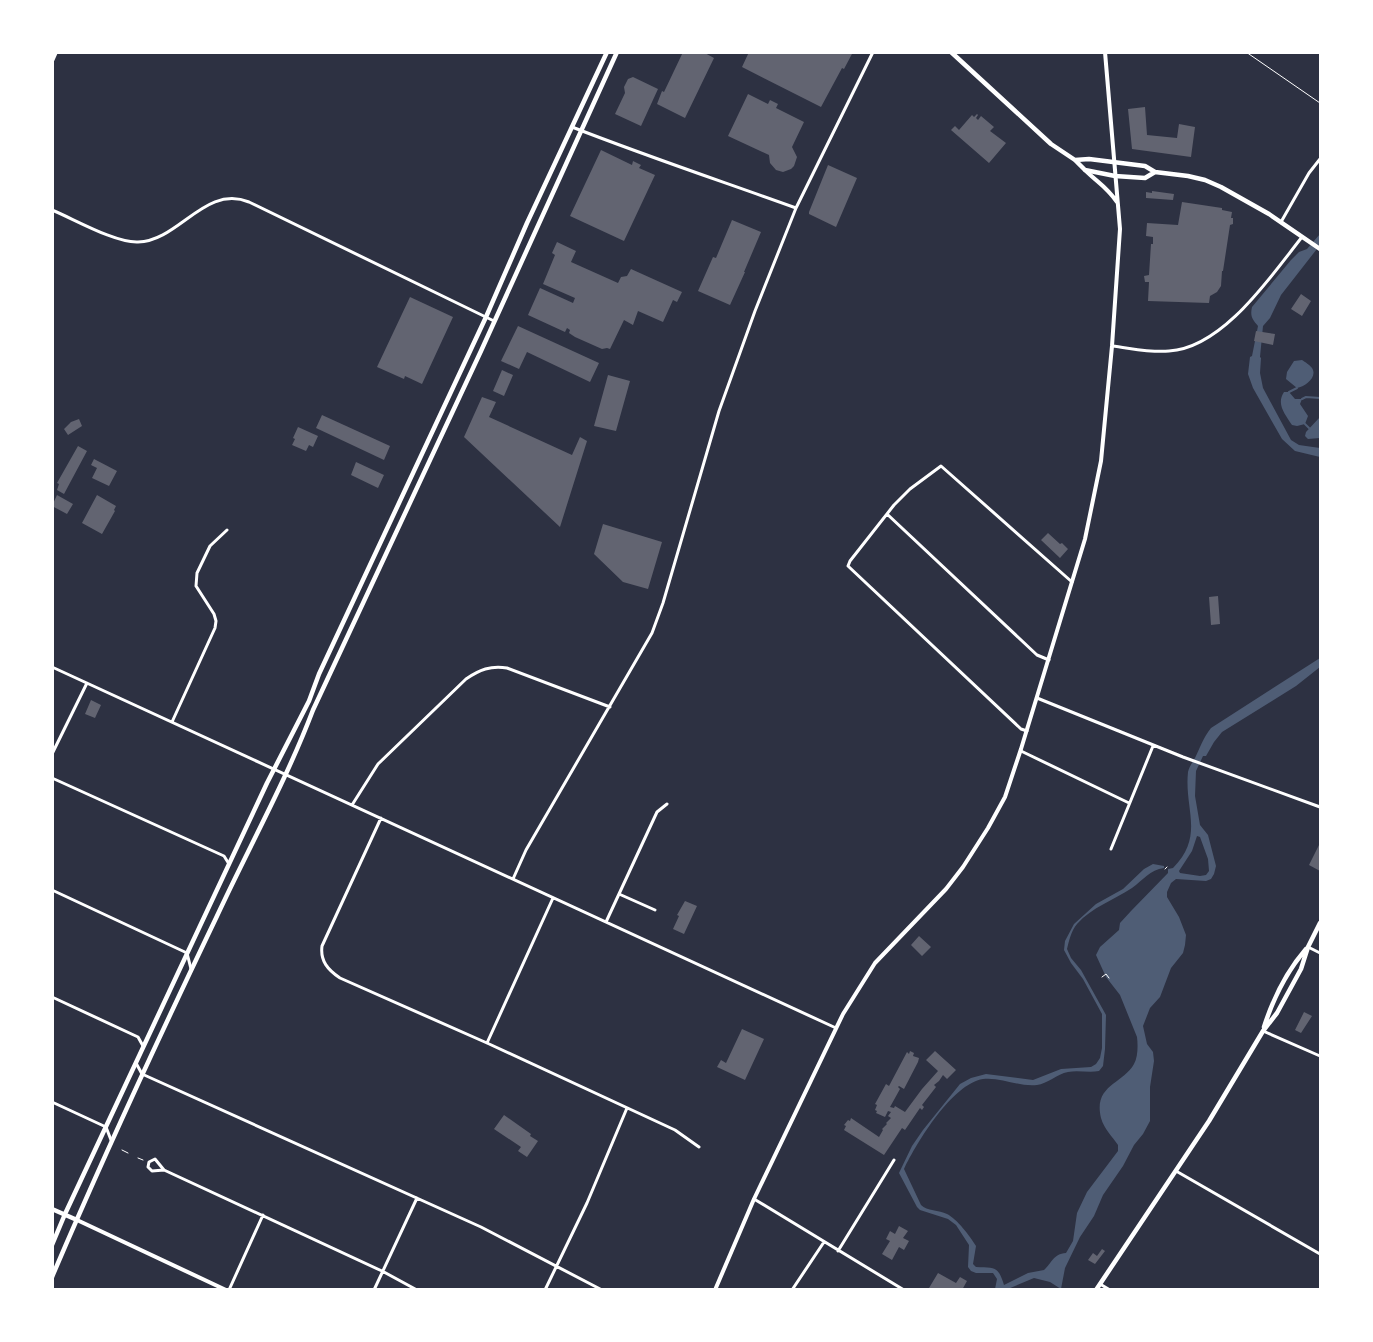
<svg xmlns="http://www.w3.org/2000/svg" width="1373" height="1342" font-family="'Fira Sans',sans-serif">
<rect width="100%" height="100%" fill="#2d3142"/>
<path fill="#4f5d75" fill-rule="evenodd" d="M1320,234V245L1281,295L1270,318L1263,326L1260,357L1261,358L1260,373L1263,388L1291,440L1299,445L1320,448V457L1295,451L1282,439L1253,388L1248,374L1250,357L1252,356L1258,326C1252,319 1250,316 1252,307L1291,260L1299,252L1307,249Z
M1302,360C1305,362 1310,365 1312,368C1318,377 1305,387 1297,388L1286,379L1287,372L1294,361Z
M1284,392H1289L1295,399H1302L1300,404L1308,416L1305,424L1297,426L1292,425C1285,414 1276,404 1284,392Z
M1320,417V438L1308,439L1305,436L1306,432Z
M1320,658V667L1296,686L1222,732L1214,742L1206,756H1203L1196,771L1195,796L1200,825L1208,835L1216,866L1214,874L1211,879L1206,881L1176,879L1171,883L1167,892V897L1179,917L1186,935L1185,945L1183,953L1171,968L1160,997L1150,1008L1143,1026L1147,1044L1153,1052L1154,1061L1150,1087V1121L1143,1134L1134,1145L1123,1166L1103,1195L1094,1216L1080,1237L1065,1268L1061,1289L1050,1282L1034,1278L1008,1289H995L997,1279L993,1273H976L971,1271L968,1267L969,1245L956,1225L948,1219L920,1210L917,1207L899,1173L912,1146L923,1130L960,1084L971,1078L986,1074L1033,1080L1061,1069L1091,1067L1096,1064L1100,1058L1102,1048V1014L1083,979L1071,963L1064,950L1065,941L1074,924L1096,904L1123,889L1144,869L1153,864L1164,866V868C1150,870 1143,880 1132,888C1114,900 1092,907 1077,924C1071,931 1069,941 1067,949L1071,958L1081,970L1106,1015L1105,1049L1103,1066L1099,1071C1089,1073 1078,1070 1068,1072C1057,1074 1047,1084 1037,1085C1019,1087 1001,1077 983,1079C952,1084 917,1142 904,1169L921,1205C927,1211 939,1210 947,1214C957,1219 970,1236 976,1246L973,1264L976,1267C994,1268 998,1265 1004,1285L1028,1273L1044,1270C1052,1263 1053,1254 1066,1253L1073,1241L1077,1213L1087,1192L1118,1151V1145C1112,1136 1104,1129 1101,1118C1093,1085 1123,1084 1134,1064C1138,1057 1138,1045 1137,1037L1120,995L1106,977L1096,955L1100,947L1119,930L1120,923L1131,911L1168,873V869L1173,868C1205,835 1184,810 1188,772C1189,767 1192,763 1195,758C1200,748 1203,738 1211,728ZM1197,836L1200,837L1208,859L1209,871L1206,875L1200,876L1180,873L1179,871L1192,851Z"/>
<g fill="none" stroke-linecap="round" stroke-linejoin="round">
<path stroke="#4f5d75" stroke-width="2" d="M1289,392L1297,388
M1302,399L1306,397L1320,398
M1305,424L1309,428
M1320,439V444"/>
</g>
<path fill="#626471" d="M683,52H703L714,58L685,118L657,104L662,91L664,92Z
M749,52H853L844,69L842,68L821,107L742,67Z
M633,77L658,89L641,126L615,114L625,93L624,87L628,79Z
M748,94L768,104L770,100L778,104L776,108L804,122L792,147L797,157L794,166L791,169L783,172L776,170L770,163L769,155L728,136Z
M1145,107L1147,135L1177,138L1179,124L1195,127L1191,157L1132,149L1128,109Z
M977,114L978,115L976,118L978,120L981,116L994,127L990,131L1006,143L989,163L951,130L955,126L959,130L972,115L974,117Z
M601,150L632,165L633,161L641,165L639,168L655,175L624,241L570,216Z
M828,165L857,178L836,227L809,214V212Z
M1152,191L1174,194L1173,200L1146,198V192L1152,193Z
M1182,202L1222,208V210L1232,212L1231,218H1233V224L1230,225L1223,271H1222L1221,286L1217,292L1210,296L1209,303L1148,301L1149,282H1145L1144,276L1149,275L1151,244H1153V237L1146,236L1147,223L1178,225Z
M732,220L761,232L744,272H745L730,305L698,291L713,257L716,258Z
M557,242L576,251L571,262L618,283L621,277L627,276L631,269L682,292L677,302L673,300L663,322L638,311L633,325L624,320L610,349L607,348L602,349L575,337L569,333L570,330L567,328L565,332L528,315L540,288L573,303L575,298L543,284L555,255L552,253Z
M1301,294L1311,301L1302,316L1291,309Z
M410,297L453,317L422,384L405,376L404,379L377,367Z
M518,326L599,363L590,382L527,352L519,369L501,361Z
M1256,331L1275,334L1273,345L1254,341Z
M502,370L513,375L504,396L493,391Z
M608,375L630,381L616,431L594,426Z
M482,397L496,402L489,417L572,455L580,437L587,441L560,527L464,437Z
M322,415L390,446L384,460L316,428Z
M79,419L82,426L68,435L64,429L71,422Z
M298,427L318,436L313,447L309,445L306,451L292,445L295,439L293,438Z
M78,446L87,451L64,494L57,490L59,484L57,483Z
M94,459L117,471L109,486L92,478L97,468L91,465Z
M356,462L384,475L378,488L351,475Z
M57,495L73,504L67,514L52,506Z
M97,495L116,506L114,510L115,511L102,534L82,523Z
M603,524L662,542L648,589L623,582L594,554Z
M1048,533L1060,544L1062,543L1068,549L1060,558L1041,540Z
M1218,596L1220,624L1211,625L1209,597Z
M91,700L101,705L95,718L85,714Z
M1320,843V871L1309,865Z
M685,901L697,906L684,934L673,929L679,916L677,915Z
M919,936L931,947L922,956L911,945Z
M1304,1012L1312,1016L1301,1033L1295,1030Z
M742,1029L764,1039L745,1080L717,1067L721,1060L726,1063Z
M910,1051L914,1053L913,1056L919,1058L918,1062L904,1089L899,1086L898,1087L900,1089L890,1107L894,1108L895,1106L905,1112L922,1089L938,1071L926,1060L935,1051L956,1070L947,1079L943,1075L939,1081L934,1085L936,1087L922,1105L924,1107L922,1110L920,1108L905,1130L902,1128L884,1155L844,1130L846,1126L844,1125L848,1120L850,1121L851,1118L879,1137L883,1130L882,1129L887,1124L886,1123L891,1118L888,1116L891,1112L888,1111L885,1117L876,1113L877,1111L875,1110L877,1105L875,1104L886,1084L889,1086L907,1052L909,1054Z
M504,1115L531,1134L530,1136L538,1141L527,1157L518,1151L521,1147L494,1129Z
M899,1226L908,1231L903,1238L909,1241L904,1250L899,1247L892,1260L882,1254L890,1241L886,1239L890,1231L895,1234Z
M1102,1249L1105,1251L1095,1264L1088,1260L1093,1253L1097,1256Z
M938,1273L956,1283L960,1277L967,1281L962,1290H931L929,1288Z"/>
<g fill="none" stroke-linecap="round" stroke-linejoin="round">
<path stroke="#fff" stroke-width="1" d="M1246,52L1320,103
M1165,869L1167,867
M1102,977L1106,974L1109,978
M122,1150L128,1153
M138,1158L143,1160"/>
<path stroke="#fff" stroke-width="3" d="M572,127C646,156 721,181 796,208
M52,210C74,219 115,243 138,242C179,241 205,184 249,202L494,321
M1281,222L1309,173L1320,159
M1112,346C1130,348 1151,353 1169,351C1223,348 1271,276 1302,237
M887,514L1037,655L1049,660
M52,667L836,1028
M1037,698L1183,757L1320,807
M172,722L215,628L216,621L214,614L196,586L197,573L210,546L227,530
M1027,731L1021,729L848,566L850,561L894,505L910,489L941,466L1072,582
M1021,751L1129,803
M52,754L87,683
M52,778L224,856L229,864
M352,805L378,764L466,679C479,670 491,665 507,668L610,707
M381,818L322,946C320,961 328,970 340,978L487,1043L675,1130L699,1147
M1111,849L1153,746
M513,879L526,850L652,633L663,603L719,411L755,311L796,208L873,52
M52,890L187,953L191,969
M619,894L655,910
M606,922L657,812L667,804
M1308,947L1320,953
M52,997L138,1037L143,1046
M1263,1031L1320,1056
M487,1043L553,898
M136,1063L142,1074L481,1227L602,1290
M52,1102L106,1127L111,1140
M164,1170L155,1159L149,1162L148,1167L152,1171L164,1170L382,1271L417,1290
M1176,1171L1320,1254
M754,1199L904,1290
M838,1251L894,1160
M1100,1284L1110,1290
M229,1290L263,1215
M374,1290L417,1198
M545,1290L587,1203L627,1108
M792,1290L824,1242"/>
<path stroke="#fff" stroke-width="4" d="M52,61L56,52
M1085,170C1098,183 1106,186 1117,202
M77,1220L226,1290
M715,1290L754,1199L843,1014L875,963L946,889L963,867L988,828L1005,797L1021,749L1085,539L1101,461L1112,346L1120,229L1105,52"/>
<path stroke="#fff" stroke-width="4.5" d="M951,52L1051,144L1075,160L1085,170L1115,176L1145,178L1155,172
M1075,160L1089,159L1145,166L1155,172L1188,176L1205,180L1221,187L1269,214L1320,249
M52,1209L77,1220
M52,1245L65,1214L267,783L309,701L319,674L486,317L527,223L607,52
M52,1277C104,1155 160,1035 217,916C249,847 286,781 313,710L481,351L617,52"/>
<path stroke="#fff" stroke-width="4.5" d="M1264,1027C1273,999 1287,971 1306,949
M1096,1290L1209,1121L1263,1031L1277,1013L1301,969L1308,947L1320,923"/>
</g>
<rect width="1373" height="1342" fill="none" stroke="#ffffff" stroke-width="108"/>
</svg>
